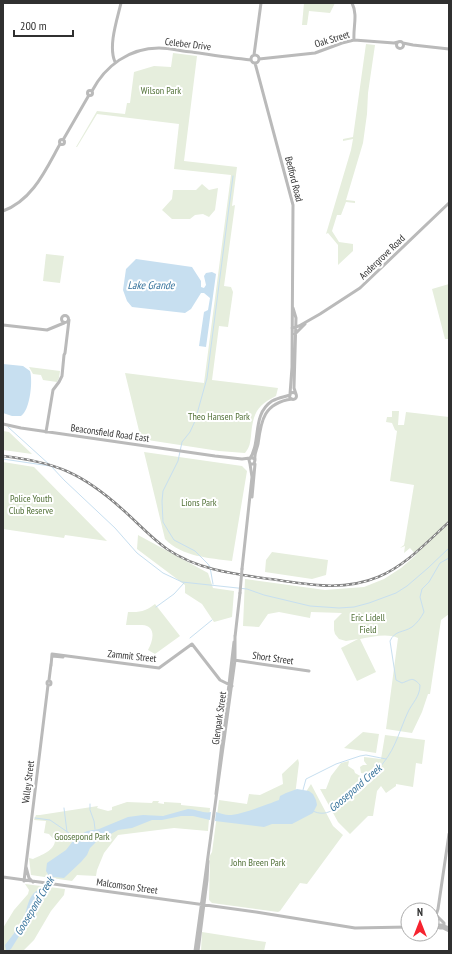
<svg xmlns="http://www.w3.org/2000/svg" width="452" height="954" font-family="'PT Sans Narrow',sans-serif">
<rect width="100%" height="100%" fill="#fff"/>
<path fill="#e6eedd" d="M304,3H335L330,13L309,11L307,25H302Z
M366,44L375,45L368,93L367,114L363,143L346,200L355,201V203L346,202L341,215H337L332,231L339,242L353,244V251L338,265V245L328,233L326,234L351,150L353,139L343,141V139L353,137Z
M173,53L197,56L184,161L237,167L232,206L235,205L224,286L231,287L233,292L228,327L219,326L212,380L278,388L276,396C256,406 253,414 251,436C250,443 250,447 245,453L219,451L141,439L125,373L204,383L231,175L174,169L179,124L97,114L77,147H76L97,111L125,114L127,103H130L134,72L154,66L171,67Z
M202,184L209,190L218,188L215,210L209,217L203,214L195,215L190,219H172L162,210L172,199L173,190H196Z
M46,254L64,256L60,283L43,281Z
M449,284V339H445L432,289Z
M29,367L60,371L59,378L57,382L43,380L41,375L33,374Z
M392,411H399L398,425H404L406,412L449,417V614L441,620L430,694H428L422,712L412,733L386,729L398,638C386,633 373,637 360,639L376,672L357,681L341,648L358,639L346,641L339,639L335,634L334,630V621L342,613L311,612L310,618L279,612L268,614L259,627L243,626L245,579L325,590L364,587L384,579L401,568L416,555L410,548L404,553L405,546L400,548L404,545L405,540L414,485L390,481L397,431L395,430L392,423L386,422L387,417H392Z
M3,431L9,432L32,454L3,450Z
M144,452L242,466L247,471L232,561C210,558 182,557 165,539Z
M3,462L34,467L107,541L65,535L64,538L3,529Z
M138,535L208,573L213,588L234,591L232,617L214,622L202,604L185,593V585L137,549Z
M272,552L328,560L326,575L312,579L265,572L266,560Z
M155,604L180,636L155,654L148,650C153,641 157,626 142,625C136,625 131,625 126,625L128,612C141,612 144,612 155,604Z
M363,732L379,734L376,753L344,748Z
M385,735L425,740L422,764L416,763L413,787L396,784V786L386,793L381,786L377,791L373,816H368L350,834L338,822L320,789H326L331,776L341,763L349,761L348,766L354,770L355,773L362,777L363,780L359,784L354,785C352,791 349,790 345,792L358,794L379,773L380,766L377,767L367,774L361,773L360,767L363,765H367L364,761V757L381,759Z
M298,759L299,763L293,812L311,784L333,826L343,835L307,884L300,883L280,911L278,912L212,903L209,900V898L210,865C209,860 209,856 212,852L219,800L247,804L249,794L260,795L283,784L282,774Z
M153,801H159L158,803L164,804V802L181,803V805L210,808L208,831L174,828L118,835L104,853L97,870L96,876L77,875L72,881L31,875L29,858L33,859C41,855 54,851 55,841L49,834L44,833L46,821L34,820L36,815H40L98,806L97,808L108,811L112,810V807L127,802L152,803Z
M25,884L65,889L64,895L51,911L34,940L24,950H22V951H3V928L14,910L28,894L29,890Z
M202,932L266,942L264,951H201Z"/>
<path fill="#c7dff0" d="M136,259L192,267L201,281V287L204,288L206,285L204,276L206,273L212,272L216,274L206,347L199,346L204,312L208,310L210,298L204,293H201L191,309L185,313L132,307L127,301L123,290L126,269Z
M3,364L23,366L30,371C33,381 30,410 21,416H12L3,413Z
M297,789L309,791L313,794L316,800L317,805L313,813L292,824H272L264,827L215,821L216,812C220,813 225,815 229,815C241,815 268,804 279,800L280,796L286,793Z
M188,809C195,809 205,814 211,812L210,820L193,816H181L162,820H152L132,828L118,830L96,842L90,848L87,855L81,862L64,878L54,877L50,882L47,881L49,876L46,871L47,863L66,850L76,837L87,831L99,829L128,817L143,815L163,816Z
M43,888L45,889L47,891L45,897L34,907L31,917L11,949L8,951L6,950L5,945C11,937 17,930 22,921C29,909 26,893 43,888Z"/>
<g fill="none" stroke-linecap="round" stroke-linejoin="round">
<path stroke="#c7dff0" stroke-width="1" d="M8,427L51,466L64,480L115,528L137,553L163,573L182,582L247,589L264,595L310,606L339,608L354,607L369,603L396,593L407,586L428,568L449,548
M3,459L50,466
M213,584L210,567L208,564L195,551L174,540L169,532L163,522L162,501L163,491L178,461L182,442L190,432L195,421L207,378L233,176
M156,607L174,594L184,583
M190,638L212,620
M303,790L306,779L336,764L360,756L366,755L386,759
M90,804V809
M336,804C339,798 343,799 348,796C357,790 378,771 384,762C396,747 400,729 408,712C412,703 420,697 420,685C412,676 411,680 402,683L396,680L390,641C395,630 403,633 412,627C417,623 421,618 424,612L420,597L422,589L429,582L440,563L449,558
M64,808L67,832
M90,810L94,821L95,829
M313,811C319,814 325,814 331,811
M35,818L50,820L69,833
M71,834L76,837"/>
<path stroke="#bababa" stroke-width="3" d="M352,3C358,15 353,27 354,40
M396.5 45a3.5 3.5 0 1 1 7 0a3.5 3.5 0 1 1-7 0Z
M403,43L413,45L449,49
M254,55L261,3
M251 59a4 4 0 1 1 8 0a4 4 0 1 1-8 0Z
M259,59L315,53L342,43L354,40L394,43L398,42
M115,62C108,46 117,20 121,3
M255,63L293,205L292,367L290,394
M87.5 93a2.5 2.5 0 1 1 5 0a2.5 2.5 0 1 1-5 0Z
M92,91C105,66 129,48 159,48C170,48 181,51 192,52C212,55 231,58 251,60
M59.5 142a2.5 2.5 0 1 1 5 0a2.5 2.5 0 1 1-5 0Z
M63,140L89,95
M3,211C33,200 46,169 60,144
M293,308L296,318L294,388L296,394
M61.5 319a3.5 3.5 0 1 1 7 0a3.5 3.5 0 1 1-7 0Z
M3,325L47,330L64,323
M292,328L299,326L320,314L360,288L449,203
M295,334L305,324
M289.5 396a3.5 3.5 0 1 1 7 0a3.5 3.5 0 1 1-7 0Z
M3,424L21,428L215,456L242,459L250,458
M46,432L53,390L59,382L62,376L64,355L65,353L69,320
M250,458H253L255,460L254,464H250L249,460C262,442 251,415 272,401C278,398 284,397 290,395
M255,459C254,454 257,449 258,444C261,420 264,403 292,399
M252,497L255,464
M242,569L252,477L250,464
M235,637L240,593
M52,656L63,657
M234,660L309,671
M51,666L52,654L159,668L192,644L220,680L232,686
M49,680L51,664
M47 683a2 2 0 1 1 4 0a2 2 0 1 1-4 0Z
M216,794L234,642
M26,867L29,878L33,882
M3,877L256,912L355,928L408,927
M24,881L48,685
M432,925H441L449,928
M432,927L443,928L449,931
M440,928L444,925V923L436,915L438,909L449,834
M195,951L235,660V635
M198,951L207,880L208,861"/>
<g stroke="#858585" stroke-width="2.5">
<path id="rail" d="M3,456C55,462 82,473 122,509C137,522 150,537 167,549C198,570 234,574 270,579C307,584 342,592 378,577C405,566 427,542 449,522"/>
</g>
<use href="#rail" stroke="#fff" stroke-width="1" stroke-dasharray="3" stroke-linecap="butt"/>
<path stroke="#bababa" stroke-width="3" d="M240,593L242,569"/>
</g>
<g text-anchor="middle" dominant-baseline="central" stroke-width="4" stroke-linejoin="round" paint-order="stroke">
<g font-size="10" fill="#303030" stroke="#fff">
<text transform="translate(332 39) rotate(-17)">Oak Street</text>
<text transform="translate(188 44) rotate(7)">Celeber Drive</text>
<text transform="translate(294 179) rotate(76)">Bedford Road</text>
<text transform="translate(382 257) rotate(-44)">Andergrove Road</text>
<text transform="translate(110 433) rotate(8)">Beaconsfield Road East</text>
<text transform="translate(132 656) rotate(6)">Zammit Street</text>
<text transform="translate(273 658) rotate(8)">Short Street</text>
<text transform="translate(219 718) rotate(-82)">Glenpark Street</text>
<text transform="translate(28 782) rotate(-83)">Valley Street</text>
<text transform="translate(127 886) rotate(8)">Malcomson Street</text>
</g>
<g font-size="10" fill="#527138" stroke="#fff">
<text x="161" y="90">Wilson Park</text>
<text x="219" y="416">Theo Hansen Park</text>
<text x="31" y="498">Police Youth<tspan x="31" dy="12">Club Reserve</tspan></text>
<text x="199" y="502">Lions Park</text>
<text x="368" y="617">Eric Lidell<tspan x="368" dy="12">Field</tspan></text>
<text x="82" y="836">Goosepond Park</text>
<text x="258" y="862">John Breen Park</text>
</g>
<g font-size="11" font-style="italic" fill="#35729b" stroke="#fff">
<text x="151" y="285">Lake Grande</text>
<text transform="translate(355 788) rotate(-41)">Goosepond Creek</text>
<text transform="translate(34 906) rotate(-59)">Goosepond Creek</text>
</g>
</g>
<rect width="452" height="954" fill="none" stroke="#303030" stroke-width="8"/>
<g transform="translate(420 922)"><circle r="19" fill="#ffffff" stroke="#acacac"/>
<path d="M0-3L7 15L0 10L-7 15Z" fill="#f6232f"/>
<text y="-6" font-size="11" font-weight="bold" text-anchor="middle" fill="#303030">N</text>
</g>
<path d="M14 30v6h59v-6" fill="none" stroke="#303030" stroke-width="2"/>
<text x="20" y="30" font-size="12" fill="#303030" stroke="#ffffff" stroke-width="3" paint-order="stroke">200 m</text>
</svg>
